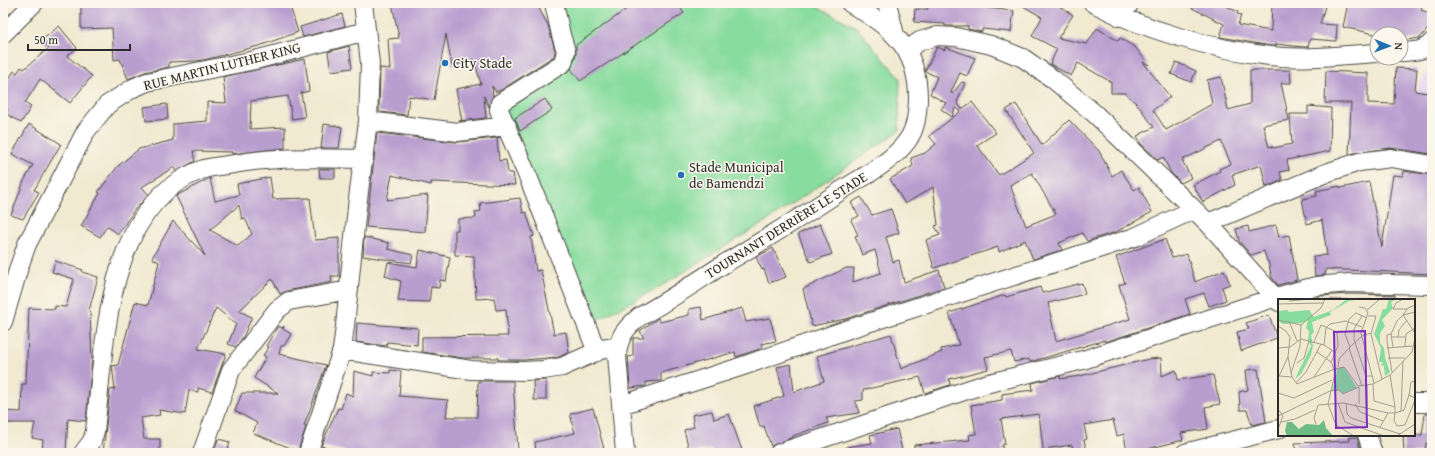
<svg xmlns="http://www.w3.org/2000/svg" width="1435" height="456" font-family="'Gentium Book Plus',serif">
<rect width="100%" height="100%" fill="#fbf7ec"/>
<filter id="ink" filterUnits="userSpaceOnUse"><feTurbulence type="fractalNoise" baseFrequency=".025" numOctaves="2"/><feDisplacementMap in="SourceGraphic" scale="8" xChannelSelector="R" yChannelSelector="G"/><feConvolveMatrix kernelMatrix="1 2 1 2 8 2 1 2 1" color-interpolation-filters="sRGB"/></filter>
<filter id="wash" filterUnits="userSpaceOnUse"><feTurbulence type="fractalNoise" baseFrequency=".012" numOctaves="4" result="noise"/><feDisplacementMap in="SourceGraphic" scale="16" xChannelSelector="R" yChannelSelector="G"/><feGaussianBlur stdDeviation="0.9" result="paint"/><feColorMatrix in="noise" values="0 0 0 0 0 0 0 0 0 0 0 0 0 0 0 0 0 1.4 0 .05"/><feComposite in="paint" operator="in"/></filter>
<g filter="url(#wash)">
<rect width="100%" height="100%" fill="#f1e9d0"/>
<path fill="#e5d3f1" d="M1432,65V170L1403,161L1419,85Z"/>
<path fill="#87dc9e" stroke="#598464" d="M561,3H810L856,27L900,78L899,131L770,219L658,288L585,326L501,108L563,69Z"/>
<g id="blocks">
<path fill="#b89dcf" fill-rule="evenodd" d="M81,3H289L298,32L262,45L208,59L196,61L169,62V67L145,72L128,79L120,59L114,60L112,28L81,29Z
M392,3H536L548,25L555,51L554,56L501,90L496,92L492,86L493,96L489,107L484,96L486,118L459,121H462L456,89L481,84L474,59L452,66L446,34L434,100L409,96L407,115L379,112L380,68L390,69L388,39L399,38Z
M635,3H677L684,13L580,81L571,69L576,54V45Z
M926,3H986V8L1014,11L1011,32L982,29V32L968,29V26H945V24L914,22L915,9H928Z
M1018,3H1054L1073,15L1058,38L1087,44L1097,28L1118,41L1120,38L1136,48L1149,65L1143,62L1170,97L1153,110L1166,130L1212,104L1207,80L1221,77L1228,110L1250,104V70H1290L1291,83H1281L1289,120L1263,125L1269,147L1272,146L1273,148L1292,144L1290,114H1308V106L1331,108L1330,151L1287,160L1289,170L1280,172L1282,180L1274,184L1266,186L1261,165L1232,175L1235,185L1203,202L1193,185L1220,171L1219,169L1231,164L1221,141L1182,160L1191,178L1181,183L1171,173L1163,157L1158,160L1141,144L1137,136L1154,127L1138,105L1125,93H1111V82L1078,63L1071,76L1050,64L1057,49L1032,36L1042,17Z
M1182,3H1220L1238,12L1237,14L1241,15L1238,25L1271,31L1272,3H1326L1320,24L1337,25L1336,41L1310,39L1308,47H1303L1276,44V46H1271L1220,37L1224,24Z
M1348,3H1422L1421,10L1432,14V24L1420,38L1401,41V34H1374L1343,27Z
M342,14L345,26L303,37L300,27Z
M59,26L77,48L67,56L92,76L70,103L40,79L25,103L31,107L21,123L5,113L8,109L3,106V88L14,71L17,73L21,67L24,69L49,48L42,40Z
M349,46L352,68L331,71L328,52Z
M937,47L945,50V47L975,58L967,76L960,73L951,92L952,94L962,82L965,83L957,102L962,109L972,102L996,133L977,145L999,175L1034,153L1006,110L1016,104L1042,145L1069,120L1099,151L1112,176L1121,170L1134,190L1139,187L1152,212L1116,232L1087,241L1082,233L1059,243L1062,250L1033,259L1025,240L999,252L998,247L934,268L926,240L940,235L935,226L938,225L933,187L905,204L890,179L913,166L911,158L925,153L936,144L929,136L961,111L955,108L952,117L941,109L946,103L930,94L937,77L925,71ZM1032,173L1056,214L1026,226L1010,185Z
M305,59L309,91L301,93L305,117L292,119L288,96L251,101L250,129L285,127V148L232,154V152L193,151L195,161L176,172L174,167L142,187L149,195L136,208L118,234L107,226L100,237L81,226L100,193L98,192L118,166L139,149L173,140V124L207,121V102L226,103L223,77Z
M1176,62L1196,71L1191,82L1171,74Z
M1396,68L1417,69L1415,91L1432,94V154L1390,148L1349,154L1351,103H1325L1326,71L1368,73V103L1394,104Z
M545,99L552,110L520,131L515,118Z
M167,104L168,119L146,121L144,107Z
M29,124L61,144L34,190L39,192L23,219L11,215L24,181L33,165L12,154Z
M324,124L342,127L339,148H321Z
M377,133L457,142L497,138L499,161L506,160L508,173H513L515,185L431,182V185L392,175L387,200L428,195L425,232L366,227Z
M319,169H335V178H320Z
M1404,171L1432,175V213L1429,231H1432V274L1326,269L1325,275L1315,276L1313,256L1327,255L1322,220L1307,224L1302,199L1317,196L1316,191L1340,186V188L1369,182L1382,247L1393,175L1403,176Z
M270,177L273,199L310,198L315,240L339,238V276H331L332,282L287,291L280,294L272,279L239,311L252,317L243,337L236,347L228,344L236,324L216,308L198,349L226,354L212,392L198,388V392L189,390L185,414L159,410L160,415L141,418L144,439H160V453H103L110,390L115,389L112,366L118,365L135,302L148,305L159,262L152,258L173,221L205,256L176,196L210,178L215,201L239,195L237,184ZM239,205L242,219L245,218L252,234L238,246L210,230Z
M861,197L872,215L891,209L899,233L886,237L893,262L899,260L904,282L939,270L944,287L845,319L812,326L803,289L846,268H854L853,282L881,273L875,250L862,255L855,236L858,235L851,220L859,216L851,203Z
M520,198L523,213L526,212L534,236L531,237L536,271L541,270L554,334L566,332L569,352L559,357L524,360H498V358H464L422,352V337L508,336L506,309L496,310L494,298L476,299L474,256L455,255V230H458V219L476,218L475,212L481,211L480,203Z
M820,224L832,254L810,262L798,234Z
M1276,225L1279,237L1289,235L1297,280L1278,285L1272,278L1268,261H1267L1264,251L1251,255L1239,241L1236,229L1248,226L1249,232Z
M364,237L389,243L388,249L413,255L411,263L363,256Z
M1165,239L1172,258L1187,254L1195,282L1224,270L1230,284L1222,287L1226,300L1209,306L1204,293L1185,299L1190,314L1105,342V340L1030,362L1029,359L1014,362L1011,351L985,357L988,369L949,379L950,385L925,393L920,377L863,390V400L855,401L859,413L826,418L828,423L793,436V437L771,446L764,426L760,427L754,406L784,396L777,367L791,364L794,392L824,381L817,356L891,334L901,369L942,352L941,349L959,345L949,313L1005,295L1006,297L1040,287L1042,293L1082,283L1085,294L1048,303L1056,341L1130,319L1119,285L1125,283L1116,257Z
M773,248L786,277L769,283L764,269L762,270L756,257Z
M420,250L450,257L446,281L440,280L439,288L431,287L429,302L398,301L401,281L385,276L388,262L417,267Z
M55,261L83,270L82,272L98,277L89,311L90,312L92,360L86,421L68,419L66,450H61V453H42L43,440L32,438L35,423H3V411L21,412L22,384H26L29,308L55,309V306L66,307L74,279L52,272Z
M1350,294L1395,295V300H1317L1318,296Z
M701,307L703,320L742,308L746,322L770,318L776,341L761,344L762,348L736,357L735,352L661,373V381L646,382V386L630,388L628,357L633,356V338H644L640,331L658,318L660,322L689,315V309Z
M1269,315L1277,338L1241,351L1237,332L1249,329L1246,323Z
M357,323L418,328L417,345L387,342L386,346L356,342Z
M278,326L282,328L284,326L283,329L291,334L284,346H281L279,354L326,365L304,426L306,427L298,451L253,433L257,423L235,411L242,393H278L254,378L266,357L263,355L269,347L266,346Z
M1161,358L1162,376L1176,370L1178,380L1213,375L1220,404L1205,407L1208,429L1181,433L1183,440L1148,449L1149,453H1127L1124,434L1117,436L1113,420L1084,425L1087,439L1084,440L1087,453H1074L1072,445L1043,449L1039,414L1001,419L1005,444L1002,445L1003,453H914V445L970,440L969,435L976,434L971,405L1002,400V394L1033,390L1032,383L1060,376V379L1080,376L1149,359Z
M1258,369L1266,422L1252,425L1247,410H1240L1239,392L1248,390L1246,370Z
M390,370L401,371L399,396L448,400L446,417H477L478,381H513L518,451L504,453H419V451L354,453L321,446L338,408L341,409L346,393L353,396L354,371L373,376V372L390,373Z
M546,380V400H534L533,381Z
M593,408L605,453H536L535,442L575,433L570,414Z
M712,411L714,419L729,414L743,453H713L712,449L690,453L684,430L694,427L692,415Z
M1425,414H1432V445L1426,443L1425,453H1404L1403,435H1422Z
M897,429L902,450L889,453H847L846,447L872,443L870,435Z
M1357,437L1361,453H1296L1295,443L1350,441L1349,438Z
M218,439L230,442L227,453H214Z"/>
</g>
</g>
<g filter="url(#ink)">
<use href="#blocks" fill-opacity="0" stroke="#494844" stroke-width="1"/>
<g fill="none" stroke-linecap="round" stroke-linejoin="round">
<g stroke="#494844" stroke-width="20">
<path id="minor" d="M554,3L561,35L566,51L563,63L500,103L499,110L529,179L597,352
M887,3L895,35
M1093,3C1145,30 1211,49 1270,56C1305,60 1342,55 1377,53
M1120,17L1130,3
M3,34L34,3
M907,50L920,41L937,36L956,37L991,45L1023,58L1053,79L1095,114L1208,223L1279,302
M1401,52C1413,51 1424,52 1432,42
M368,121L458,132L507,126
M1208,223L1326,173L1359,162L1391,158L1432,165
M3,322L19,267L27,244L86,131L107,105L133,88L147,82L255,60L366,31
M342,350L471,370L524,371L544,370L562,367L607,347
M1414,403H1432
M621,405L737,368L849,329L1135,237L1193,210
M1367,435L1373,453
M83,453L92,441L95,431C105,346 105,206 201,170C209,167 219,166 228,165C273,156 318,158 364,159
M202,453L231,370L277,310L289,301L349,290
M308,453L342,350L345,326L357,207L368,121L370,63L363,3
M625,453L617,355C619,336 625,329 639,317C668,301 696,282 724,264C764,240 803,216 842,190C864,176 892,162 907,141C916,129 917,115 918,101C919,47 891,28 850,3
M779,453L985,384L1083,360L1276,297L1316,286L1350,283L1432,285
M1185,453L1279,429"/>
</g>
<use href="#minor" stroke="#fff" stroke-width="18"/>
</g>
</g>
<g fill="#1f6fb2" stroke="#fbf7ec" stroke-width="1.5">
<circle cx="445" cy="63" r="4"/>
<circle cx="681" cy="175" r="4"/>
</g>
<g text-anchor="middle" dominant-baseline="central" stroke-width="3" stroke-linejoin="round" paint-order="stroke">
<g font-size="14" fill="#2b2b2b" stroke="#fbf7ec" text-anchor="start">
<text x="453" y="63">City Stade</text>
<text x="689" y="167">Stade Municipal<tspan x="689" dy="16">de Bamendzi</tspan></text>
</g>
<g font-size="14" fill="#2b2b2b" stroke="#fbf7ec">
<text transform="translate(222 66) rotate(-14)">RUE MARTIN LUTHER KING</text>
<text transform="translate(786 225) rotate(-32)">TOURNANT DERRIÈRE LE STADE</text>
</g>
</g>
<g transform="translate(1278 299)">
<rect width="137" height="137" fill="#f1e9d0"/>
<path d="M69,0H83L71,2L52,13L53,16L34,23L36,33L33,36L35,47L33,56L23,75L17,80L33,47L30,41L31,32L28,29L30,21L24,24L5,25L0,22V9L1,12L9,11L11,13L31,11L36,18L55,11ZM111,0L117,1L113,3L115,9L104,21L107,27L102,34V44L106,49L107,59L112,73L107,77L106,67L103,66L105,63H101L103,49L96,35L105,10H108ZM62,68H66L79,89L65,95L62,91L54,92L59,71Z" fill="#87dc9e"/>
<path d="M46,121L48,129L55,137H9L7,132L9,123H14L21,130L28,125L41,126Z" fill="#6dbc85"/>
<path fill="none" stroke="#a29d8e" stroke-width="1" d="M125,0L118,4L115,10H129M11,2L31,0M0,5L45,4M137,6L130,9L125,16L137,34M81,8L87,9L90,14L83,34L96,84M89,11L102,0M84,17L76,30V40L88,77H94M90,17H98L93,35L104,81M0,21L23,26L43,9L47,0M11,22L19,42M0,27L8,32L12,38L10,58L14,78L19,85L59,69M113,35L109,36V43L114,73M114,38H127M120,38L121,31L129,21M36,43L43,26L59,33L60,47L53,63M46,46L48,29L52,25L68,22L84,28M127,47L128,35L137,29M72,48L67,35L71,20L78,14L89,19M115,48L113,35L119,22L125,16L137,13M0,49L12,48L23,40L46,46L58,54M71,49L84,87M109,49L134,47M39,53L53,63L56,70M134,53L137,39M10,58L1,77L14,78M110,59H127M19,64L26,59L31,42M60,68L61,60L72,48L84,37L93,34M13,74L22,47L23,26M36,78L54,51M137,82L133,83L131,96L137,99M18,84L28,73L43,45M95,85L96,102L117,108M81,88V105M0,94L16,99L54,81M131,96L126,111L117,114L116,122L119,127L127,126L137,101M60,104L67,123L106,137M68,104L69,115L73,119L122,135M77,105L82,113L105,122M89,108V86M0,110L5,117L0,130M123,113L125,62M110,114H117V108L112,76M0,117L52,92L61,91L65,95L81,88M3,123L17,120L37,111M38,125L36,119L40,106L66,104L110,114L102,128M76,137L58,126L50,105L58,70L66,68L80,87L95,85L112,76L134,53M119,137L137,125"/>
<path fill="#7b2cbf" fill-opacity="0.15" stroke="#7b2cbf" stroke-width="2" d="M87,32L89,128L58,129L56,33Z"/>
<rect width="137" height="137" fill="none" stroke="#2b2b2b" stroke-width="2"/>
</g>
<rect width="1435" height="456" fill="none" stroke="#fbf7ec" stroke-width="16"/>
<g transform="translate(1389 46) rotate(91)"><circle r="19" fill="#fbf7ec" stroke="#a8a59f"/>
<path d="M0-3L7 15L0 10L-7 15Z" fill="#1f6fb2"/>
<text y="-6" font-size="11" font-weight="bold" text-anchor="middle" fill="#2b2b2b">N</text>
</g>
<path d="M28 44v6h102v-6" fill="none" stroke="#2b2b2b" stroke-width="2"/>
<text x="34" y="44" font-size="12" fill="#2b2b2b" stroke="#fbf7ec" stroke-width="3" paint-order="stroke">50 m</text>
</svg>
